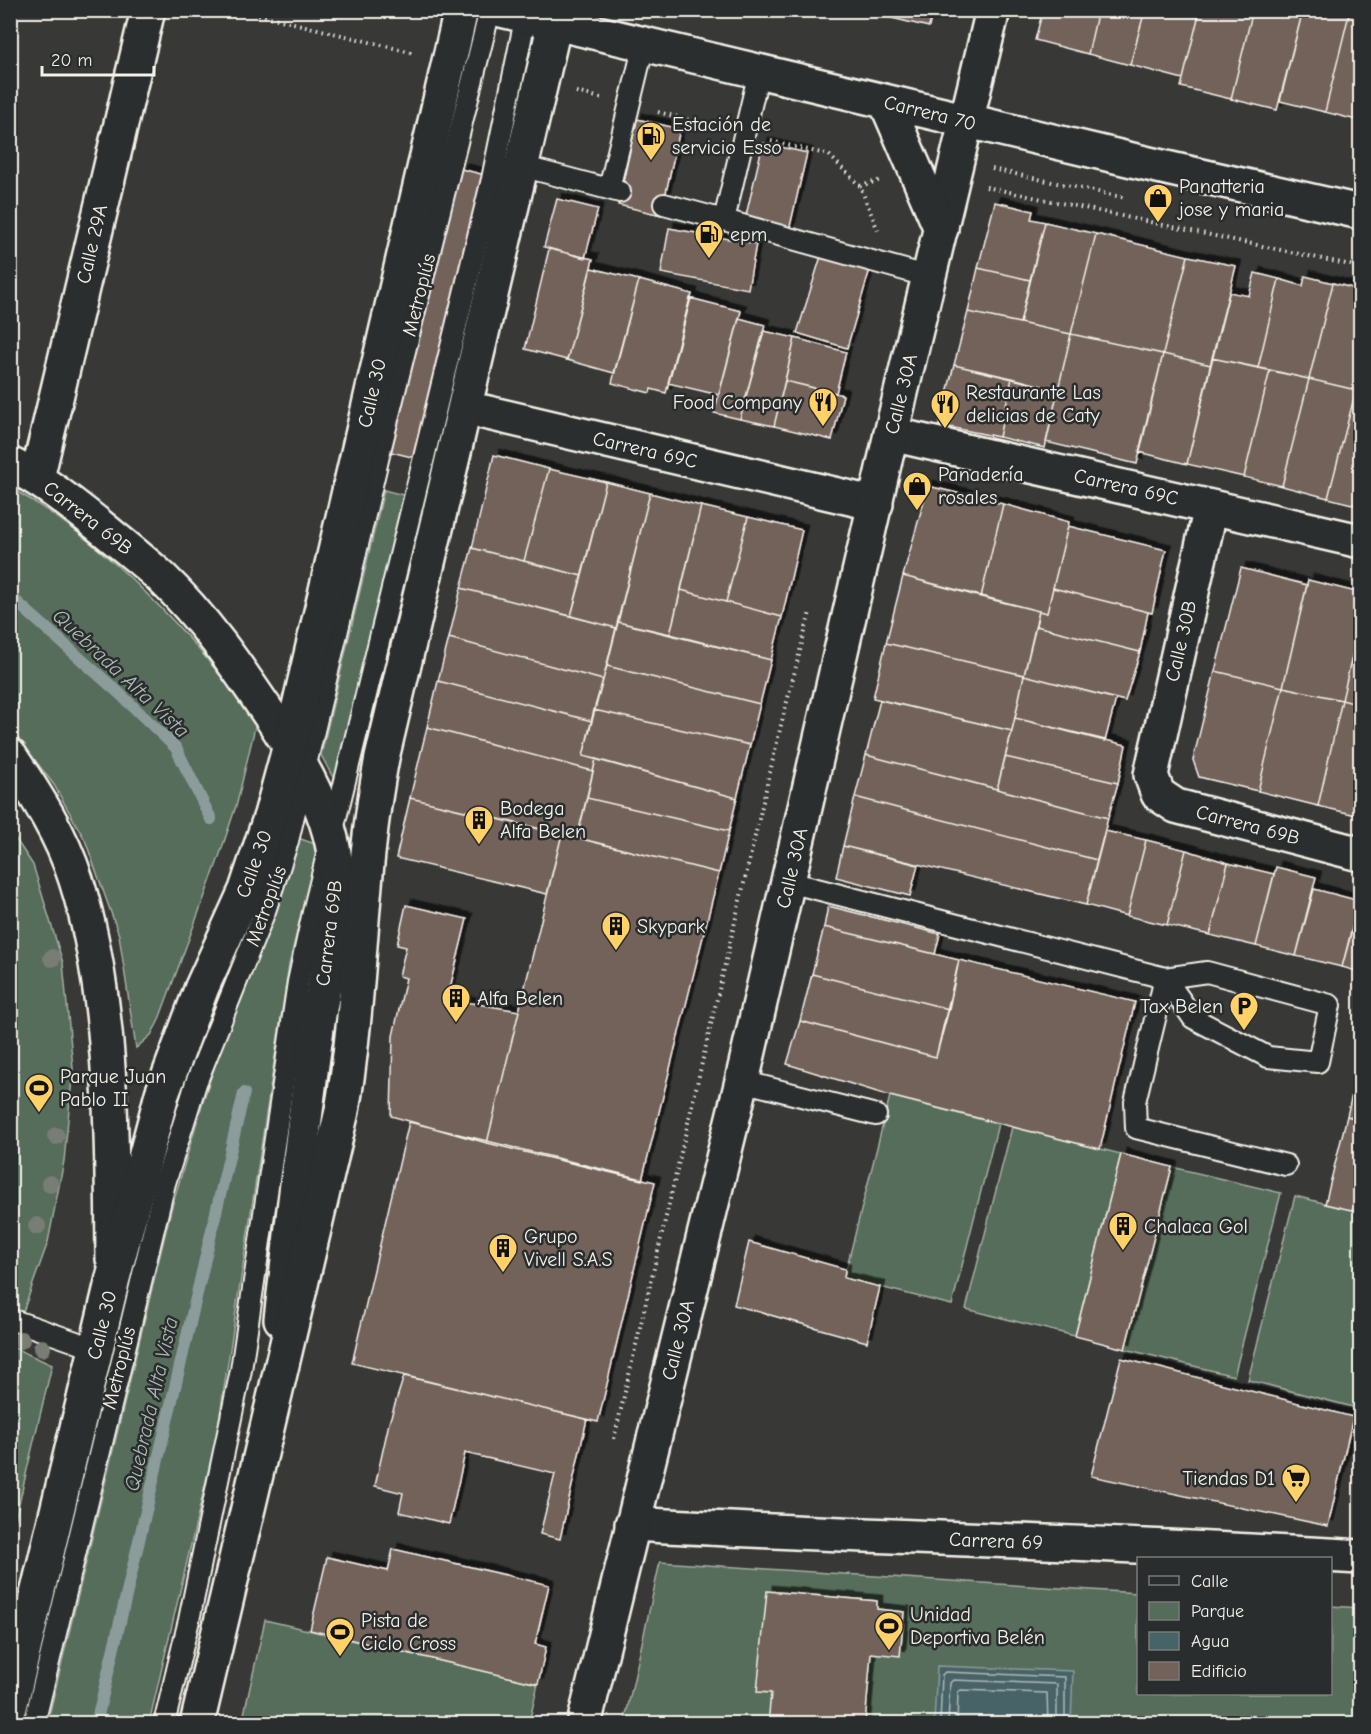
<svg xmlns="http://www.w3.org/2000/svg" width="1371" height="1734" font-family="'Comic Neue',sans-serif">
<defs>
<filter id="shadow"><feDropShadow dx="5.5" dy="-5.5" stdDeviation="0" flood-color="#0009"/></filter>
</defs>
<rect width="100%" height="100%" fill="#383837"/>
<filter id="ink" filterUnits="userSpaceOnUse"><feTurbulence type="fractalNoise" baseFrequency=".0167" numOctaves="2"/><feDisplacementMap in="SourceGraphic" scale="12" xChannelSelector="R" yChannelSelector="G"/><feConvolveMatrix kernelMatrix="1 2 1 2 8 2 1 2 1" color-interpolation-filters="sRGB"/></filter>
<g filter="url(#ink)">
<path fill="#546d5a" stroke="#a4afa1" stroke-width="1.5" d="M11,488C104,540 195,636 256,723L237,803L217,863L158,1022L151,1035L136,1048L119,935L85,840L54,785L11,729Z
M384,490L407,496L338,787L321,755Z
M11,832L33,865L63,963L73,1068L64,1161L48,1242L11,1345Z
M295,837L318,845L289,965L217,1434L149,1723L47,1724L171,1210L204,1098L231,1019L270,928Z
M890,1096L998,1124L952,1305L844,1278Z
M1012,1127L1121,1154L1075,1336L966,1309Z
M1172,1167L1281,1193L1234,1376L1125,1349Z
M1295,1196L1360,1212V1395L1357,1408L1248,1380Z
M10,1346L52,1365L11,1537H10Z
M660,1562L1138,1593V1694H1330L1331,1606L1360,1608V1723L624,1724Z
M265,1620L538,1684L529,1723H242Z"/>
<path fill="#466467" stroke="#8c9c9b" stroke-width="1.5" d="M937,1666L1073,1671L1071,1723H934Z"/>
<g fill="none" stroke-linecap="round" stroke-linejoin="round">
<path stroke="#aeb9b4" stroke-width="1.5" d="M940,1724L942,1675L945,1672L1065,1677V1724
M948,1724L950,1683L953,1680L1057,1684V1724
M957,1724L958,1692L961,1690L1047,1693L1048,1724"/>
<path stroke="#8c9c9b" stroke-width="12" d="M10,596L119,693L176,748L211,819
M96,1724L244,1093"/>
</g>
<path fill="#72625a" stroke="#f4f1e8" stroke-width="1.5" filter="url(#shadow)" d="M859,10H933L929,27Z
M1043,10H1098L1088,54L1035,40Z
M1098,10H1145L1130,65L1088,54Z
M1145,10H1200L1183,79L1130,65Z
M1200,10H1253L1231,99L1181,87Z
M1253,10H1303L1277,110L1231,99Z
M1303,10H1350L1325,112L1280,101Z
M1350,10H1360V121L1325,112Z
M637,119L680,129L661,215L618,205Z
M763,143L807,153L788,235L744,224Z
M461,169L485,175L416,458L391,452Z
M557,199L598,209L585,258L544,247Z
M995,202L1033,211L1031,219L1045,222L1030,280L978,268Z
M1045,222L1096,234L1071,334L1020,323Z
M669,228L756,244L748,289L661,273Z
M1096,234L1188,256L1163,354L1071,334Z
M549,249L593,259L567,360L525,349Z
M822,253L870,269L847,348L797,333Z
M1188,256L1236,266L1211,365L1163,354Z
M591,268L639,280L614,373L567,360Z
M978,268L1030,280L1020,323L968,312Z
M1255,273L1279,279L1258,368L1212,358L1229,292L1249,296Z
M1305,276L1333,283L1309,379L1258,368L1279,279L1303,286Z
M639,280L692,294L666,393L651,389L650,393L612,383Z
M1333,283L1360,290V371L1356,390L1309,379Z
M690,298L741,311L719,395L668,383Z
M968,312L1071,334L1058,390L954,365Z
M739,318L765,325L740,419L714,413Z
M764,331L795,338L774,426L740,419Z
M1071,334L1163,354L1137,464L1046,442Z
M795,338L846,352L836,393L785,381Z
M1163,354L1211,365L1187,464L1139,452Z
M1212,358L1270,370L1244,477L1187,464Z
M954,365L1012,378L999,437L939,425Z
M1270,370L1309,379L1282,486L1244,477Z
M1360,371V390H1356Z
M1012,378L1058,390L1045,448L999,437Z
M1309,379L1356,390L1328,498L1282,486Z
M785,381L843,395L832,440L774,426Z
M1356,390H1360V506L1328,498Z
M494,455L549,469L524,561L472,548Z
M549,469L606,482L582,576L524,561Z
M606,482L650,493L616,628L571,616Z
M928,486L1003,504L981,597L903,576Z
M650,493L701,506L670,634L618,622Z
M1003,504L1069,522L1047,613L981,597Z
M701,506L748,517L726,602L681,590Z
M748,517L802,530L782,617L726,602Z
M1068,526L1166,550L1152,613L1053,588Z
M472,548L582,576L571,616L461,588Z
M1241,568L1307,585L1283,687L1215,671Z
M903,576L1039,611L1024,675L886,643Z
M1308,580L1360,593V622L1342,700L1283,687Z
M461,588L616,628L603,680L449,638Z
M1053,588L1148,612L1140,652L1036,626L1039,611L1047,613Z
M681,590L782,617L771,660L670,634Z
M618,622L771,660L760,704L607,666Z
M1360,622V705L1342,700Z
M1036,626L1140,652L1125,701L1024,675Z
M449,638L603,680L592,721L438,681Z
M886,643L1024,675L1012,731L873,698Z
M607,666L760,704L750,745L594,710Z
M1215,671L1283,687L1258,791L1199,777L1193,760Z
M1024,675L1116,699L1105,741L1015,718Z
M438,681L592,721L583,756L596,759L593,771L427,727Z
M1283,687L1342,700L1318,806L1258,791Z
M880,700L1012,731L997,789L866,755Z
M1342,700L1360,705V816L1318,806Z
M594,710L750,745L737,798L583,756Z
M1015,718L1126,745L1118,783L1005,757Z
M427,727L593,771L577,838L410,798Z
M866,755L1108,818L1097,860L855,797Z
M1005,757L1118,783L1108,818L997,789Z
M596,759L737,798L729,831L587,798Z
M855,797L1097,860L1086,905L843,846Z
M410,798L562,834L547,894L396,858Z
M587,798L729,831L719,873L577,838Z
M1105,831L1146,840L1127,916L1086,905Z
M562,834L719,873L642,1180L487,1143Z
M1146,840L1186,850L1167,925L1127,916Z
M843,846L918,865L910,896L836,877Z
M1186,850L1228,863L1210,935L1167,925Z
M1228,863L1274,874L1256,946L1210,935Z
M1276,867L1316,877L1296,956L1256,946Z
M1314,889L1360,901L1342,967L1296,956Z
M1360,897V972L1342,967Z
M406,905L467,919L450,988L460,1001L519,1011L487,1143L391,1116L393,1036L406,978L399,976L406,947L397,945Z
M828,906L940,934L935,954L824,927Z
M824,927L959,960L949,1009L812,974Z
M959,960L1135,1002L1100,1149L890,1096L787,1064L800,1021L936,1057Z
M812,974L949,1009L936,1057L800,1021Z
M1360,1060V1120L1347,1116Z
M1347,1116L1360,1120V1212L1325,1204Z
M409,1122L655,1182L598,1422L352,1363Z
M1121,1154L1172,1167L1125,1349L1075,1336Z
M749,1242L845,1269L844,1278L880,1287L867,1342L734,1305Z
M1121,1358L1353,1417L1328,1526L1091,1476Z
M404,1376L587,1419L560,1539L540,1534L555,1474L465,1453L449,1524L399,1512L403,1493L375,1486L389,1423Z
M393,1549L549,1585L535,1644L546,1647L538,1684L310,1630L327,1557L388,1571Z
M767,1591L877,1601V1609L904,1612L900,1656L871,1653L865,1724H768L771,1693L757,1692Z"/>
<g fill="none" stroke-linecap="round" stroke-linejoin="round">
<g stroke="#f4f1e8" stroke-width="24">
<path id="service" d="M521,166L620,192
M609,189L644,44
M664,204L724,220L759,72
M724,220L930,277
M789,882L1165,978L1135,1102L1136,1128L1286,1165
M1207,972L1330,1005L1318,1062L1268,1057L1193,1018L1165,978Z
M742,1081L876,1115
M10,1319L96,1349
M34,1724L165,1183L196,1083L265,911L288,841L381,447L490,10
M164,1724L189,1620L241,1370L298,982L313,912L492,179L527,10"/>
</g>
<g stroke="#f4f1e8" stroke-width="38">
<path id="minor" d="M484,412L876,504
M891,434L1360,541
M37,478L148,10
M1211,507L1151,775L1158,794L1176,806L1360,854
M632,1524C875,1538 1118,1542 1360,1557"/>
</g>
<g stroke="#f4f1e8" stroke-width="38">
<path id="tertiary" d="M10,464C42,480 68,501 96,523C118,541 140,558 161,577C204,618 238,668 271,717C301,762 333,816 336,871C340,924 324,976 317,1028C303,1125 293,1222 281,1319
M10,756C36,795 62,835 76,880C113,995 112,1139 113,1259
M584,1724L742,1081L891,434L993,10"/>
</g>
<g stroke="#f4f1e8" stroke-width="38">
<path id="secondary" d="M501,10L1149,164L1360,212
M886,102L941,229
M10,1707L113,1278L162,1094L202,987L246,890L271,815L290,745L461,10
M197,1724L342,1111C362,994 359,874 382,758L558,10"/>
</g>
<path stroke="#f4f1e8" stroke-width="4" stroke-dasharray="1.5 4.5" stroke-linecap="butt" d="M241,10L414,53
M576,92L601,98
M658,112L717,127
M771,141L829,155L860,186L879,233
M992,169L1126,198
M860,186L881,180
M986,187L1360,267
M614,1439L781,725L810,612"/>
<use href="#service" stroke="#2a2d2e" stroke-width="20"/>
<use href="#minor" stroke="#2a2d2e" stroke-width="33"/>
<use href="#tertiary" stroke="#2a2d2e" stroke-width="33"/>
<use href="#secondary" stroke="#2a2d2e" stroke-width="33"/>
</g>
<g fill="#787d75">
<circle cx="52" cy="958" r="9"/>
<circle cx="56" cy="1136" r="9"/>
<circle cx="50" cy="1184" r="9"/>
<circle cx="37" cy="1226" r="9"/>
<circle cx="21" cy="1340" r="9"/>
<circle cx="42" cy="1348" r="9"/>
</g>
</g>
<defs>
<g id="fuel-pin" transform="scale(1.5)"><path d="M0 17L-7.5 6A9.5 9.5 0 1 1 7.5 6Z" fill="#ffd166" stroke="#2a2d2e"/><path d="M-5.5-6h7V0h2V4h1.3V-2.5L3-4.5l.8-.8L6-3V5H2.5V1h-1V6h-7ZM-4.2-4.7v3.2H.2V-4.7Z" fill="#111"/></g>
<g id="shop-pin" transform="scale(1.5)"><path d="M0 17L-7.5 6A9.5 9.5 0 1 1 7.5 6Z" fill="#ffd166" stroke="#2a2d2e"/><path d="M-5-2.5h2.3a2.7 3.5 0 0 1 5.4 0H5L5.5 6h-11ZM-1.5-2.5h3a1.5 2.3 0 0 0-3 0Z" fill="#111"/></g>
<g id="restaurant-pin" transform="scale(1.5)"><path d="M0 17L-7.5 6A9.5 9.5 0 1 1 7.5 6Z" fill="#ffd166" stroke="#2a2d2e"/><path d="M-5-6h1v4h1v-4h1v4h1v-4h1v5L-1.5 .5V6h-2V.5L-5-1ZM5-6V6H3V1.5H1.5Q1.5-4 5-6Z" fill="#111"/></g>
<g id="building-pin" transform="scale(1.5)"><path d="M0 17L-7.5 6A9.5 9.5 0 1 1 7.5 6Z" fill="#ffd166" stroke="#2a2d2e"/><path d="M-4-6H4V6H1V3H-1V6H-4ZM-2.5-4.3h1.7v1.8h-1.7ZM.8-4.3h1.7v1.8H.8ZM-2.5-1h1.7V.8h-1.7ZM.8-1h1.7V.8H.8Z" fill="#111"/></g>
<g id="parking-pin" transform="scale(1.5)"><path d="M0 17L-7.5 6A9.5 9.5 0 1 1 7.5 6Z" fill="#ffd166" stroke="#2a2d2e"/><path d="M-3.5-5.5H1a3.5 3.5 0 0 1 0 7H-1V5.5H-3.5ZM-1-3.4V-.6H.8a1.4 1.4 0 0 0 0-2.8Z" fill="#111"/></g>
<g id="stadium-pin" transform="scale(1.5)"><path d="M0 17L-7.5 6A9.5 9.5 0 1 1 7.5 6Z" fill="#ffd166" stroke="#2a2d2e"/><path d="M0-5a6.5 5 0 1 0 0 10a6.5 5 0 1 0 0-10ZM-3.5-1.8h7v3.6h-7Z" fill="#111"/></g>
<g id="supermarket-pin" transform="scale(1.5)"><path d="M0 17L-7.5 6A9.5 9.5 0 1 1 7.5 6Z" fill="#ffd166" stroke="#2a2d2e"/><path d="M-6-5.5h2.5l.6 2H6L4.5 2H-2.5L-4.4-4H-6ZM-1.5 3.2a1.3 1.3 0 1 0 .1 0ZM3 3.2a1.3 1.3 0 1 0 .1 0Z" fill="#111"/></g>
</defs>
<g fill-rule="evenodd">
<use href="#fuel-pin" x="651" y="136"/>
<use href="#shop-pin" x="1158" y="198"/>
<use href="#fuel-pin" x="709" y="234"/>
<use href="#restaurant-pin" x="823" y="402"/>
<use href="#restaurant-pin" x="945" y="404"/>
<use href="#shop-pin" x="917" y="486"/>
<use href="#building-pin" x="479" y="820"/>
<use href="#building-pin" x="616" y="926"/>
<use href="#building-pin" x="456" y="998"/>
<use href="#parking-pin" x="1244" y="1006"/>
<use href="#stadium-pin" x="39" y="1088"/>
<use href="#building-pin" x="1123" y="1226"/>
<use href="#building-pin" x="503" y="1248"/>
<use href="#supermarket-pin" x="1296" y="1478"/>
<use href="#stadium-pin" x="889" y="1626"/>
<use href="#stadium-pin" x="340" y="1632"/>
</g>
<g text-anchor="middle" dominant-baseline="central" stroke-width="5" stroke-linejoin="round" paint-order="stroke">
<g font-size="20" fill="#f4f1e8" stroke="#2a2d2e">
<text transform="translate(930 113) rotate(14)">Carrera 70</text>
<text transform="translate(92 244) rotate(-77)">Calle 29A</text>
<text transform="translate(419 295) rotate(-76)">Metroplús</text>
<text transform="translate(372 393) rotate(-77)">Calle 30</text>
<text transform="translate(901 394) rotate(-76)">Calle 30A</text>
<text transform="translate(645 450) rotate(13)">Carrera 69C</text>
<text transform="translate(1126 487) rotate(13)">Carrera 69C</text>
<text transform="translate(88 518) rotate(38)">Carrera 69B</text>
<text transform="translate(1181 641) rotate(-77)">Calle 30B</text>
<text transform="translate(1248 825) rotate(15)">Carrera 69B</text>
<text transform="translate(254 864) rotate(-70)">Calle 30</text>
<text transform="translate(792 868) rotate(-77)">Calle 30A</text>
<text transform="translate(266 906) rotate(-70)">Metroplús</text>
<text transform="translate(329 933) rotate(-83)">Carrera 69B</text>
<text transform="translate(102 1325) rotate(-76)">Calle 30</text>
<text transform="translate(678 1340) rotate(-76)">Calle 30A</text>
<text transform="translate(119 1368) rotate(-76)">Metroplús</text>
<text transform="translate(996 1541) rotate(2)">Carrera 69</text>
</g>
<g font-size="20" fill="#f4f1e8" stroke="#2a2d2e" text-anchor="start">
<text x="672" y="124">Estación de<tspan x="672" dy="23">servicio Esso</tspan></text>
<text x="1179" y="186">Panatteria<tspan x="1179" dy="23">jose y maria</tspan></text>
<text x="730" y="234">epm</text>
<text x="966" y="392">Restaurante Las<tspan x="966" dy="23">delicias de Caty</tspan></text>
<text x="802" y="402" text-anchor="end">Food Company</text>
<text x="938" y="474">Panadería<tspan x="938" dy="23">rosales</tspan></text>
<text x="500" y="808">Bodega<tspan x="500" dy="23">Alfa Belen</tspan></text>
<text x="637" y="926">Skypark</text>
<text x="477" y="998">Alfa Belen</text>
<text x="1223" y="1006" text-anchor="end">Tax Belen</text>
<text x="60" y="1076">Parque Juan<tspan x="60" dy="23">Pablo II</tspan></text>
<text x="1144" y="1226">Chalaca Gol</text>
<text x="524" y="1236">Grupo<tspan x="524" dy="23">Vivell S.A.S</tspan></text>
<text x="1275" y="1478" text-anchor="end">Tiendas D1</text>
<text x="910" y="1614">Unidad<tspan x="910" dy="23">Deportiva Belén</tspan></text>
<text x="361" y="1620">Pista de<tspan x="361" dy="23">Ciclo Cross</tspan></text>
</g>
<g font-size="21" font-style="italic" fill="#aeb9b4" stroke="#2a2d2e">
<text transform="translate(121 673) rotate(43)">Quebrada Alta Vista</text>
<text transform="translate(151 1404) rotate(-77)">Quebrada Alta Vista</text>
</g>
</g>
<rect width="1371" height="1734" fill="none" stroke="#2a2d2e" stroke-width="36"/>
<rect x="18" y="18" width="1335" height="1698" fill="none" stroke="#f4f1e8" stroke-width="2" filter="url(#ink)"/>
<rect x="1137" y="1557" width="195" height="138" fill="#2a2d2e" stroke="#7b7b78" stroke-width="1.5"/>
<rect x="1149" y="1576" width="30" height="9" fill="#2a2d2e" stroke="#7b7b78" stroke-width="1.5"/>
<text x="1191" y="1587" font-size="18" fill="#f4f1e8">Calle</text>
<rect x="1149" y="1602" width="30" height="18" fill="#546d5a" stroke="#7b7b78" stroke-width="1.5"/>
<text x="1191" y="1617" font-size="18" fill="#f4f1e8">Parque</text>
<rect x="1149" y="1632" width="30" height="18" fill="#466467" stroke="#7b7b78" stroke-width="1.5"/>
<text x="1191" y="1647" font-size="18" fill="#f4f1e8">Agua</text>
<rect x="1149" y="1662" width="30" height="18" fill="#72625a" stroke="#7b7b78" stroke-width="1.5"/>
<text x="1191" y="1677" font-size="18" fill="#f4f1e8">Edificio</text>
<path d="M42 66v9h112v-9" fill="none" stroke="#f4f1e8" stroke-width="3"/>
<text x="51" y="66" font-size="18" fill="#f4f1e8" stroke="#2a2d2e" stroke-width="4.5" paint-order="stroke">20 m</text>
</svg>
